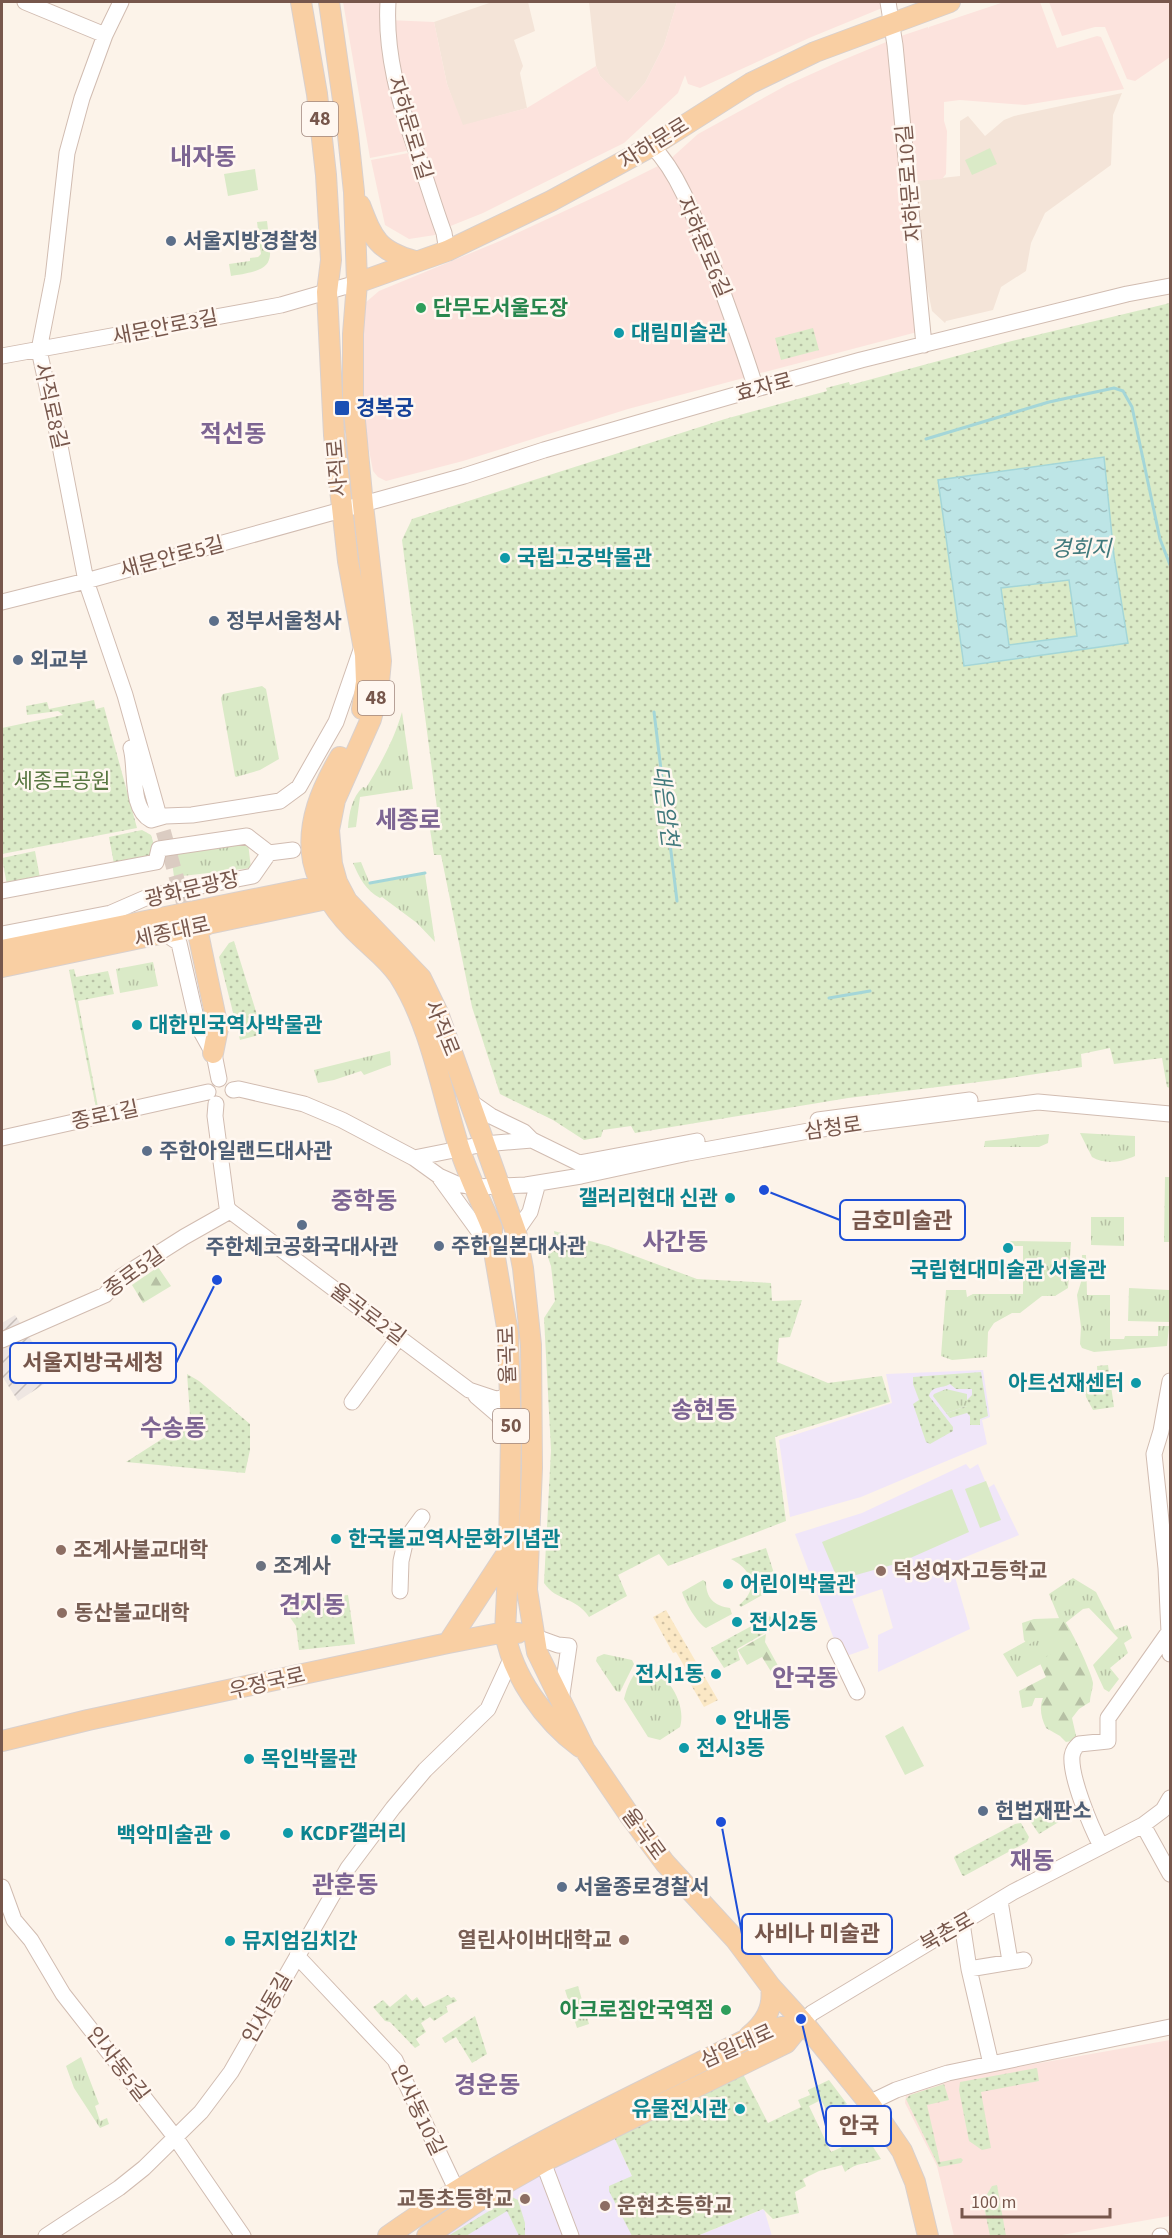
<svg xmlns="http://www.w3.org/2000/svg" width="1172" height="2238" font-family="'Source Sans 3','Noto Sans KR',sans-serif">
<defs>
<pattern id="industrial-furrows" width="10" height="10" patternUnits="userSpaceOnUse" patternTransform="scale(1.5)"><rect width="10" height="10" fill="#eee6e2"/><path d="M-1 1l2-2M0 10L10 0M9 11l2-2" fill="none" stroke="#c6bdb9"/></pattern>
<pattern id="grass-tufts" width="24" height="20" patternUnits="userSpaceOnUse" patternTransform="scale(1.5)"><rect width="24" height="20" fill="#daeac7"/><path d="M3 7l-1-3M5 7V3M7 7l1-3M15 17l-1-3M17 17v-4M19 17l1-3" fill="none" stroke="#b6c0a4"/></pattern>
<pattern id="forest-firs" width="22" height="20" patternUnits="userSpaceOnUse" patternTransform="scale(1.5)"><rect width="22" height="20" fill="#daeac7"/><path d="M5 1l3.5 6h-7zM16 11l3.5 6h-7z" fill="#b6c0a4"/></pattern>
<pattern id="sand-dots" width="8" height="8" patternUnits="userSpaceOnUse" patternTransform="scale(1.5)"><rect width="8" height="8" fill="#fbe8c5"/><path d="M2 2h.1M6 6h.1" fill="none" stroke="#d0bfa2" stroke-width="1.8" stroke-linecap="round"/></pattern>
<pattern id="park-dots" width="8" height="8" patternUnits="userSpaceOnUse" patternTransform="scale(1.5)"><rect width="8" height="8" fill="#daeac7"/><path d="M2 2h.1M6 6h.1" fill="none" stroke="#b6c0a4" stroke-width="1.8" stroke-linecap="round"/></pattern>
<pattern id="water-ripples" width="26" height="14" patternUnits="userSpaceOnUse" patternTransform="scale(1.5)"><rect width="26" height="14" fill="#bde5e6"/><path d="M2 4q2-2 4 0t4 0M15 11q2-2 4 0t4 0" fill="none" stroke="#9ebcbd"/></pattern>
</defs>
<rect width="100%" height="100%" fill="#fcf3e9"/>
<path fill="#f4e4d8" d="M492,2H528L535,31L514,40L523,66L520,73L527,108L462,126L447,84L434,22Z
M589,2H677L664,45L645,83L627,103L600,76L596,66Z
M1122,93L1113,115L1111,165L1045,213L1031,243L1026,271L1001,287L993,310L946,321L945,323L932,311L920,252L914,181L960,176V121L968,116L985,136L1004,120L1014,116Z"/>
<path fill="#fce3dd" d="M343,2H385L411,150L370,158Z
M677,2H886L887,6L809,38L700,88L688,84L685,75L678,93L624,143L483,213L443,229L416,147L388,20L434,22L447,84L463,125L527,108L596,66L600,76L628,102L645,83L664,45Z
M1004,2H1040L1057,48L1097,36L1101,37L1124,89L1025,105L960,100L944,102V121L947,131L946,174L942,179L914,181L901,36L928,27L929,29V27Z
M1049,2H1170V57L1135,81L1127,79L1105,27H1095L1062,36Z
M891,40L921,331L753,375L668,161L698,134L787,85L838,62Z
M414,152L432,215L435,235L409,239L385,225L371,160Z
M666,162L751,376L628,409L463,461L386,481L378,477L373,471L359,397L357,334L365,303L379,291L500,241L612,189Z
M1170,2040V2216L1056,2236H954L937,2166L905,2103L906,2095L960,2077Z"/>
<path fill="url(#industrial-furrows)" d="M15,1315L55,1377L18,1401L2,1376V1323Z"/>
<path fill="#f0e6f9" d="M983,1370L990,1417L982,1420L987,1444L861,1497L790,1517L779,1440L892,1403L886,1374Z
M966,1464L970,1469L978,1464L988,1488L994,1484L1019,1535L951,1563L970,1629L878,1672V1635L893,1628L882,1589L852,1599L869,1648L841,1658L795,1534L862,1513Z
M614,2137L632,2176L662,2236H575L547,2169Z
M541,2172L564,2236H443L456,2226Z
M764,2209L772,2236H697Z"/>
<path fill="url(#grass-tufts)" d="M267,221C272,264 277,269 231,276L229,264L250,261V258L258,257L261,254L257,222Z
M262,686L266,689L279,759L260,770L236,777L235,776L221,698L223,694Z
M402,712L413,789L360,797L356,827L348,828C349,813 352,797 363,787L366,788C381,763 394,740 402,712Z
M248,843L251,868L174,877L171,854Z
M361,862L370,884L425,874L435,942L417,923L382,897L380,898C366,891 359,877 353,863Z
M153,962L158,986L120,993L116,969Z
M390,1051L391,1065L364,1075L361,1071L334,1080L318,1083L314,1070Z
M1080,1133L1135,1136V1156C1122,1162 1105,1165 1092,1157Z
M1049,1134L1048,1143L1039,1147H984L985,1141Z
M1165,1177H1170V1242H1164Z
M1091,1217H1124V1246L1091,1245Z
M1010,1241L1071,1242L1068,1288L1055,1296H1042L1020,1313H1012L994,1323L988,1332L987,1357L952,1360L941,1356L946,1290H966L967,1297L973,1294H1023V1246H1010Z
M1082,1255H1086L1087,1295H1110V1339H1124L1125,1336H1158V1326H1169L1167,1346L1094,1352L1082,1348L1080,1344L1081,1327L1077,1295L1081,1282Z
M1129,1288L1169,1290V1322L1128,1321Z
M946,1389L967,1394V1406L946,1413L933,1396L934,1394Z
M1073,1578L1096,1592L1115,1630L1127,1625L1132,1638L1124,1643L1128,1653L1110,1668L1119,1679L1109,1692L1104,1689L1093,1665L1118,1638L1089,1608L1083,1609L1064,1624L1061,1623L1049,1594Z
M703,1580L706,1582C706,1598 714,1606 730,1608L732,1614L706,1628C697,1623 685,1602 682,1592Z
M1052,1627L1067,1650L1017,1677L1003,1654Z
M604,1654L632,1660L634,1664L620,1692L616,1691L596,1661L597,1657Z
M643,1667C667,1671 687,1703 680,1727L660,1740L648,1737L624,1699C627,1687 632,1673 643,1667Z
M578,1986L589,2024L577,2028L565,1990Z
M81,2057L99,2104L95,2106L100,2121L107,2118L109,2124L100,2128L74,2088L66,2066Z"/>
<path fill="url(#forest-firs)" d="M158,1267L171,1286L143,1303L132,1285Z
M1062,1618C1069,1624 1092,1673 1093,1683C1093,1688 1090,1696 1090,1702L1079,1709L1072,1718L1077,1740L1066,1742L1060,1736L1046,1728C1041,1718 1039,1707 1043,1698H1035L1032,1706L1022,1708L1019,1691L1046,1677L1039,1661L1061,1648L1051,1631L1028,1645L1024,1640L1022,1623L1034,1619Z
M766,1634L765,1642L782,1673L775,1678L762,1657L747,1665L738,1650Z"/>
<path fill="url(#sand-dots)" d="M666,1610L718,1700L704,1707L684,1673L687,1671L676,1652L673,1653L653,1617Z"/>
<path fill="url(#park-dots)" d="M1170,303V1088L1167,1087L1162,1058L1114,1064L1110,1048L1081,1054L1082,1067L1003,1079L848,1098L635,1133L631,1126L603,1130L601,1137L584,1140L553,1120L500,1094L472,1007L441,855H434L427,810L437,808L402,540L412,519L725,419L827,391L826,388L849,382L850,385L1008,342Z
M813,328L819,350L781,360L775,338Z
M94,700L96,709L104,707L137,828L2,854V728L63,715L58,711L27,715L26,706L47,702L49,709Z
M142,830L151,835L155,848L154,856L114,864L109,837Z
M35,851L40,878L7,885L2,858Z
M234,941L263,1034L240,1040L219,957L229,943Z
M74,969L76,977L108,971L114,994L78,1001L98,1107L96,1108L69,970Z
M554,1231L608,1246L697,1279L771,1283L772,1301L802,1300L790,1337L779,1338L777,1362L828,1383L882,1376L890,1402L775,1437L786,1521L668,1566L659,1554L618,1575L627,1596L589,1617C575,1596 557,1602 544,1583L551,1450L544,1318L555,1301L551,1266L544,1246L556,1244Z
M1108,1365L1114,1407L1093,1410L1086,1397L1084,1384L1098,1383L1097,1366Z
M981,1372L988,1416L980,1419V1425H970V1416L967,1413L950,1418L946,1413L967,1406V1400L972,1395V1389H956L950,1384C942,1389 932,1385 929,1396L953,1427V1431L930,1444L926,1442L913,1404L919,1400L913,1384V1377Z
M187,1374L199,1381L250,1424V1450L245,1473L126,1462L187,1423L190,1415Z
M766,1548L778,1586L741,1607L739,1605C760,1588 752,1570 731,1559Z
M348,1595L355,1644L299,1650L296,1626L287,1613L286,1602Z
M770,1616L777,1626L737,1649L740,1660L724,1668L711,1648Z
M1053,1803L1063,1817L1062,1820L1039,1834L1028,1818Z
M1021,1823L1029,1837L1027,1842L964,1876L962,1875L954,1858L955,1856L1015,1824Z
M406,1994L412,2001L417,1997L424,2007L448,1995L451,1998L454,1997L457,2001L446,2006L448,2012L434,2021L430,2017L421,2023L426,2032L416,2039L420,2045L415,2048L390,2022L385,2021L373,2007L383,2000L390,2007Z
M475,2016L487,2054L472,2063L456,2037L445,2043L442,2038Z
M1037,2068L1039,2081L981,2092L991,2148L982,2150L969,2141L959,2090L960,2082Z
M743,2074L768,2123L801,2107L798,2100L810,2095L808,2090L829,2080L847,2104L828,2113L821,2100L809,2106L831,2152L866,2136L881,2159C868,2164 856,2162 845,2172L842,2165L819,2171L803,2179L806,2186L795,2192L799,2213L773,2219L763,2209L697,2236H632L609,2191V2186L632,2176L614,2137Z
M944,2084L949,2100L927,2105L940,2162L961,2158L963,2160L961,2163L939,2167L906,2099L910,2095Z
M997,2185L1006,2236H990L983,2201L992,2186Z
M512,2197L518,2200L525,2223V2236H519L507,2211L466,2236H448Z"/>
<path fill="#daeac7" d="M990,148L997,164L972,175L965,160Z
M255,169L258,190L228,196L224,174Z
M986,1481L1001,1520L980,1528L965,1489Z
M952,1489L969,1532L899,1563L838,1580L822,1542Z
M903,1726L924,1766L905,1775L885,1736Z"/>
<path fill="url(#water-ripples)" stroke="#a4d6d8" stroke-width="1.5" fill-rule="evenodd" d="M1104,457L1114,556L1128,643L964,666L938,480ZM1069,580L1077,636L1009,645L1001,588Z"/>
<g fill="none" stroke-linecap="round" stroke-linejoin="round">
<path stroke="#a4d6d8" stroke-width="3" d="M926,439L1049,402L1114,388L1123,391L1132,407L1160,539L1170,565
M654,712L677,901
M370,883L425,873
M829,998L870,991"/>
<path stroke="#dbccc2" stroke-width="15" stroke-dasharray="15 8" stroke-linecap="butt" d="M157,809L189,922"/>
<g stroke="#d1bcb1" stroke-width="17">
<path id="minor" d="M25,2L105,35
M121,2L105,35L82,98L67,153L53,278L39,350L60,446L86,581L125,695L157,809
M388,2C385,53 399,102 416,150C426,178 434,206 444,233L447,251
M888,2L895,45L924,345
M652,146C683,177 700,234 716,274C730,312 744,350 756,389
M2,356L281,305L357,283
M2,602L86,581L464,476L544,450L756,389L861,360L1127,294L1170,286
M131,748C137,769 129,808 151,820L165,816L192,815L280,801L299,787L336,722L362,647
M269,853L293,850
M2,891L156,862L159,849L247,836L269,853L253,876L150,896L111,913L2,934
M158,935H167L179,943L198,1026L213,1053
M212,1044L219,1079
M233,1090L239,1089L304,1104L342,1120L414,1158L439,1176L457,1184L475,1187L526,1185L581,1176L688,1153L814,1130L1038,1102L1170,1114
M471,1102L491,1116L524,1132L532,1140L579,1163L697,1141
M216,1104L215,1116L227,1207L230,1211L469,1390L496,1399L503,1398L509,1391
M818,1120L970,1100
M2,1138L208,1092
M414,1158L484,1144L532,1140
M440,1178L493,1251
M516,1232L530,1212L538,1183
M2,1340L105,1295L121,1277L184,1237L230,1211
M1170,1381L1161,1431L1154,1454L1166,1568L1170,1654
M476,1396L497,1414L511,1434
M352,1402L399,1337
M400,1591L401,1561L406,1539L422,1517
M533,1636L558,1645L569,1646L561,1701
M835,1646L857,1692
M1143,1825L1170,1874
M1101,1846C1091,1827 1070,1777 1072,1756C1073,1750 1075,1748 1079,1744L1108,1741V1718L1168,1633
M2,1887L14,1920L31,1940L63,1994L175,2137L243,2236
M1000,1901L1010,1961
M962,1923L969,1969L991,2064
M297,1956L395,2060L457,2191
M969,1969L1024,1960
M803,2022L812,2013L1013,1892L1143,1825L1163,1810L1170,1798
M869,2103L896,2090L948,2073L1170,2027
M543,2162L571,2236
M46,2236L119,2188L144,2168L201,2112L231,2072L348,1868L393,1808L425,1770L488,1709L512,1657
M1160,2236H1161"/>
</g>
<g stroke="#d9d0cd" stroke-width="22">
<path id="major" d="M301,2L317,94L326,175L331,260L327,292L334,435L348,561L365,655L366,682L362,709
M329,2L348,135L354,192L357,283L353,334V400L363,505L381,661L378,692L371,719L335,800L329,830L332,864L337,882L347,901L421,978L438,1013L516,1232L523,1268L531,1345L532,1468L527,1590L537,1652L585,1750L630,1816L665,1863L735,1939L771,1987L803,2022L869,2103L902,2151L915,2182L928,2236
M360,205C373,239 378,251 415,261
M357,283L447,251L551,201L652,146L751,83L815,52L950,2
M340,757C322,788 306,823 313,861C320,893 340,918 364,940C376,951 389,961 399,976C431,1026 441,1091 459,1147C468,1175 481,1201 492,1228V1240L508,1333L511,1434L509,1550L505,1632C512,1676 545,1721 580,1747
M208,924L199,929L198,933L218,1028L213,1053
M2,950L334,883
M2,967L341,896
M448,1643L509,1550
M2,1741L88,1720L448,1643L505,1632L518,1633
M749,2036C765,2023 774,2008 771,1987
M388,2236C499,2157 623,2101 745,2040L778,2028L803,2022
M427,2236L499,2187L543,2162L786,2043L803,2022"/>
</g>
<use href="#minor" stroke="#fff" stroke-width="15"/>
<use href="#major" stroke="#f9cfa3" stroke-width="20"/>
</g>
<g fill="#5c6f8a" stroke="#fff7f0" stroke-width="2">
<circle cx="171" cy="241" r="6"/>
<circle cx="214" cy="621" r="6"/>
<circle cx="18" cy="660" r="6"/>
<circle cx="147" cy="1151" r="6"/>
<circle cx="302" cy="1225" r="6"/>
<circle cx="439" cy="1246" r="6"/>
<circle cx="983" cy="1811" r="6"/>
<circle cx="562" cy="1887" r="6"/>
</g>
<g fill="#2e9e5b" stroke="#fff7f0" stroke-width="2">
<circle cx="421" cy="308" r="6"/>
<circle cx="726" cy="2010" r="6"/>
</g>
<g fill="#0f9aa8" stroke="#fff7f0" stroke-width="2">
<circle cx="619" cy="333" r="6"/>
<circle cx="505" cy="558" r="6"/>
<circle cx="137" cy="1025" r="6"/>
<circle cx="730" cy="1198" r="6"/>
<circle cx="1008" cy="1248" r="6"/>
<circle cx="1136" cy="1383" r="6"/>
<circle cx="336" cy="1539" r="6"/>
<circle cx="728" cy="1584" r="6"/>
<circle cx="737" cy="1622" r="6"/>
<circle cx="716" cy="1674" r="6"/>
<circle cx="721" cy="1720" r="6"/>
<circle cx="684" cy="1748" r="6"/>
<circle cx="249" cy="1759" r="6"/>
<circle cx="288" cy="1833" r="6"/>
<circle cx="225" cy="1835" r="6"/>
<circle cx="230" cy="1941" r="6"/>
<circle cx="740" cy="2109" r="6"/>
</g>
<rect fill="#1a4fb4" stroke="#fff7f0" stroke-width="2" x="334" y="400" width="16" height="16" rx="3"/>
<g fill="#8d6e63" stroke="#fff7f0" stroke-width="2">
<circle cx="61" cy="1550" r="6"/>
<circle cx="881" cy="1571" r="6"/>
<circle cx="62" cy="1613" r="6"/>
<circle cx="624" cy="1940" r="6"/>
<circle cx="525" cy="2199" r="6"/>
<circle cx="605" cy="2206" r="6"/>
</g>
<circle fill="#6b7280" stroke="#fff7f0" stroke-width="2" cx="261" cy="1566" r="6"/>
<g text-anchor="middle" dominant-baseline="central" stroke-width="5" stroke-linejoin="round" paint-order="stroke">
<g fill="#fff7f0" stroke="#a0877d" stroke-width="1.5">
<rect x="302" y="102" width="36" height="34" rx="4.5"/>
<rect x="358" y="681" width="36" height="34" rx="4.5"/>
<rect x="493" y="1409" width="36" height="34" rx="4.5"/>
</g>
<g font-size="20" font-weight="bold" fill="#77574c">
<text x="320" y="119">48</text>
<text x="376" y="698">48</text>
<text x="511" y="1426">50</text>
</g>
<g font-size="21" fill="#77574c" stroke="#fff7f0">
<text transform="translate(410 128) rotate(73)">자하문로1길</text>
<text transform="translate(654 143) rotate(-32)">자하문로</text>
<text transform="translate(909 183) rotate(-95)">자하문로10길</text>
<text transform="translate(704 247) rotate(67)">자하문로6길</text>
<text transform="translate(165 327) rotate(-11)">새문안로3길</text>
<text transform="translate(764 387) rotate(-15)">효자로</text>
<text transform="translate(51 406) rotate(77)">사직로8길</text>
<text transform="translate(337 468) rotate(-95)">사직로</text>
<text transform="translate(172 557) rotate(-15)">새문안로5길</text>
<text transform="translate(192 889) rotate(-13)">광화문광장</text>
<text transform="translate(172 932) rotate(-12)">세종대로</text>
<text transform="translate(442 1028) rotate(68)">사직로</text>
<text transform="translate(105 1115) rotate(-12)">종로1길</text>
<text transform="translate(833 1128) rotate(-8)">삼청로</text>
<text transform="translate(134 1272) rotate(-36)">종로5길</text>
<text transform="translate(368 1314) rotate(37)">율곡로2길</text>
<text transform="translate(507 1355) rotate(-92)">율곡로</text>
<text transform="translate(267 1683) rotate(-13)">우정국로</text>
<text transform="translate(644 1834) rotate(54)">율곡로</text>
<text transform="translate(947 1932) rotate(-30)">북촌로</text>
<text transform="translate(267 2008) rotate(-60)">인사동길</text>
<text transform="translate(737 2046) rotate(-24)">삼일대로</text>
<text transform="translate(118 2064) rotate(52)">인사동5길</text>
<text transform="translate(418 2110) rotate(64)">인사동10길</text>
</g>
<g font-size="21" font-weight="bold" fill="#4e5e75" stroke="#fff7f0" text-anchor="start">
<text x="183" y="241">서울지방경찰청</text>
<text x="226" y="621">정부서울청사</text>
<text x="30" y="660">외교부</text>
<text x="159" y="1151">주한아일랜드대사관</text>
<text x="451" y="1246">주한일본대사관</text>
<text x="302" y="1247" text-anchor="middle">주한체코공화국대사관</text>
<text x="995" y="1811">헌법재판소</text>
<text x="574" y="1887">서울종로경찰서</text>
</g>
<g font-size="21" font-weight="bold" fill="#27864d" stroke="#fff7f0" text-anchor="start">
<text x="433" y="308">단무도서울도장</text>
<text x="714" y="2010" text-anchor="end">아크로짐안국역점</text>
</g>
<g font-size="21" font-weight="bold" fill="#0d838f" stroke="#fff7f0" text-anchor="start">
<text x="631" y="333">대림미술관</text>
<text x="517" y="558">국립고궁박물관</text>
<text x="149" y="1025">대한민국역사박물관</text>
<text x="718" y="1198" text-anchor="end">갤러리현대 신관</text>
<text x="1008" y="1270" text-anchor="middle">국립현대미술관 서울관</text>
<text x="1124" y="1383" text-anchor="end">아트선재센터</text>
<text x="348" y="1539">한국불교역사문화기념관</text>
<text x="740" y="1584">어린이박물관</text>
<text x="749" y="1622">전시2동</text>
<text x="704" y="1674" text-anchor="end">전시1동</text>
<text x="733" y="1720">안내동</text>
<text x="696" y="1748">전시3동</text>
<text x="261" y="1759">목인박물관</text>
<text x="300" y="1833">KCDF갤러리</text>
<text x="213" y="1835" text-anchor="end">백악미술관</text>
<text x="242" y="1941">뮤지엄김치간</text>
<text x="728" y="2109" text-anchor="end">유물전시관</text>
</g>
<g font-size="21" font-weight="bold" fill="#164399" stroke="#fff7f0" text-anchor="start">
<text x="356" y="408">경복궁</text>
</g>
<g font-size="21" fill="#587741" stroke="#fff7f0">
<text x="62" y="781">세종로공원</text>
</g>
<g font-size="21" font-weight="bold" fill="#785e54" stroke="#fff7f0" text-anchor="start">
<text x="73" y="1550">조계사불교대학</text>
<text x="893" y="1571">덕성여자고등학교</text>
<text x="74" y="1613">동산불교대학</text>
<text x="612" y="1940" text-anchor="end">열린사이버대학교</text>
<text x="513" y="2199" text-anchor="end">교동초등학교</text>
<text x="617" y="2206">운현초등학교</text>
</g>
<g font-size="21" font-weight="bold" fill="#5b616d" stroke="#fff7f0" text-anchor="start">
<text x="273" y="1566">조계사</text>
</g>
<g font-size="22" font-style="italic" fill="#40797c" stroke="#fff7f0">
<text x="1081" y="549">경회지</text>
<text transform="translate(665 806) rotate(83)">대은암천</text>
</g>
<g font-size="24" font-weight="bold" fill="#7d6593" stroke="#fff7f0">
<text x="203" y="157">내자동</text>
<text x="233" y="434">적선동</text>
<text x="408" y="820">세종로</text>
<text x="364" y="1201">중학동</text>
<text x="675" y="1242">사간동</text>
<text x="704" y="1410">송현동</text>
<text x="173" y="1428">수송동</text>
<text x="312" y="1605">견지동</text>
<text x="805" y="1678">안국동</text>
<text x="1032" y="1861">재동</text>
<text x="345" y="1885">관훈동</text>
<text x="487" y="2085">경운동</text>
</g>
</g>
<path fill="none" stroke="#1d4ed8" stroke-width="2" d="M764 1190L840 1220M217 1280L176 1363M721 1822L742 1934M801 2019L826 2126"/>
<g fill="#1d4ed8" stroke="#fff7f0" stroke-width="2">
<circle cx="764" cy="1190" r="6"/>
<circle cx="217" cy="1280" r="6"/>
<circle cx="721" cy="1822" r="6"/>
<circle cx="801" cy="2019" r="6"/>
</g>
<g fill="#fff7f0" stroke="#1d4ed8" stroke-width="2">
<rect x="840" y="1200" width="125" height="40" rx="6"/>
<rect x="10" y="1343" width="166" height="40" rx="6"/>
<rect x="742" y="1914" width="150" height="40" rx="6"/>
<rect x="826" y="2106" width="65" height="40" rx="6"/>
</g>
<g font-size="22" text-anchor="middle" font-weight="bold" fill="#77574c">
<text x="902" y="1228">금호미술관</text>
<text x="93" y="1370">서울지방국세청</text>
<text x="817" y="1941">사비나 미술관</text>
<text x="859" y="2133">안국</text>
</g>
<rect width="1172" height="2238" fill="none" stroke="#77574c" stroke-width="6"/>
<path d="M962 2208v9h148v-9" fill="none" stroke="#77574c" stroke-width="3"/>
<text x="971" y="2208" font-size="18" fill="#77574c" stroke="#fff7f0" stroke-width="4.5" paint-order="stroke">100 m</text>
</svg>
